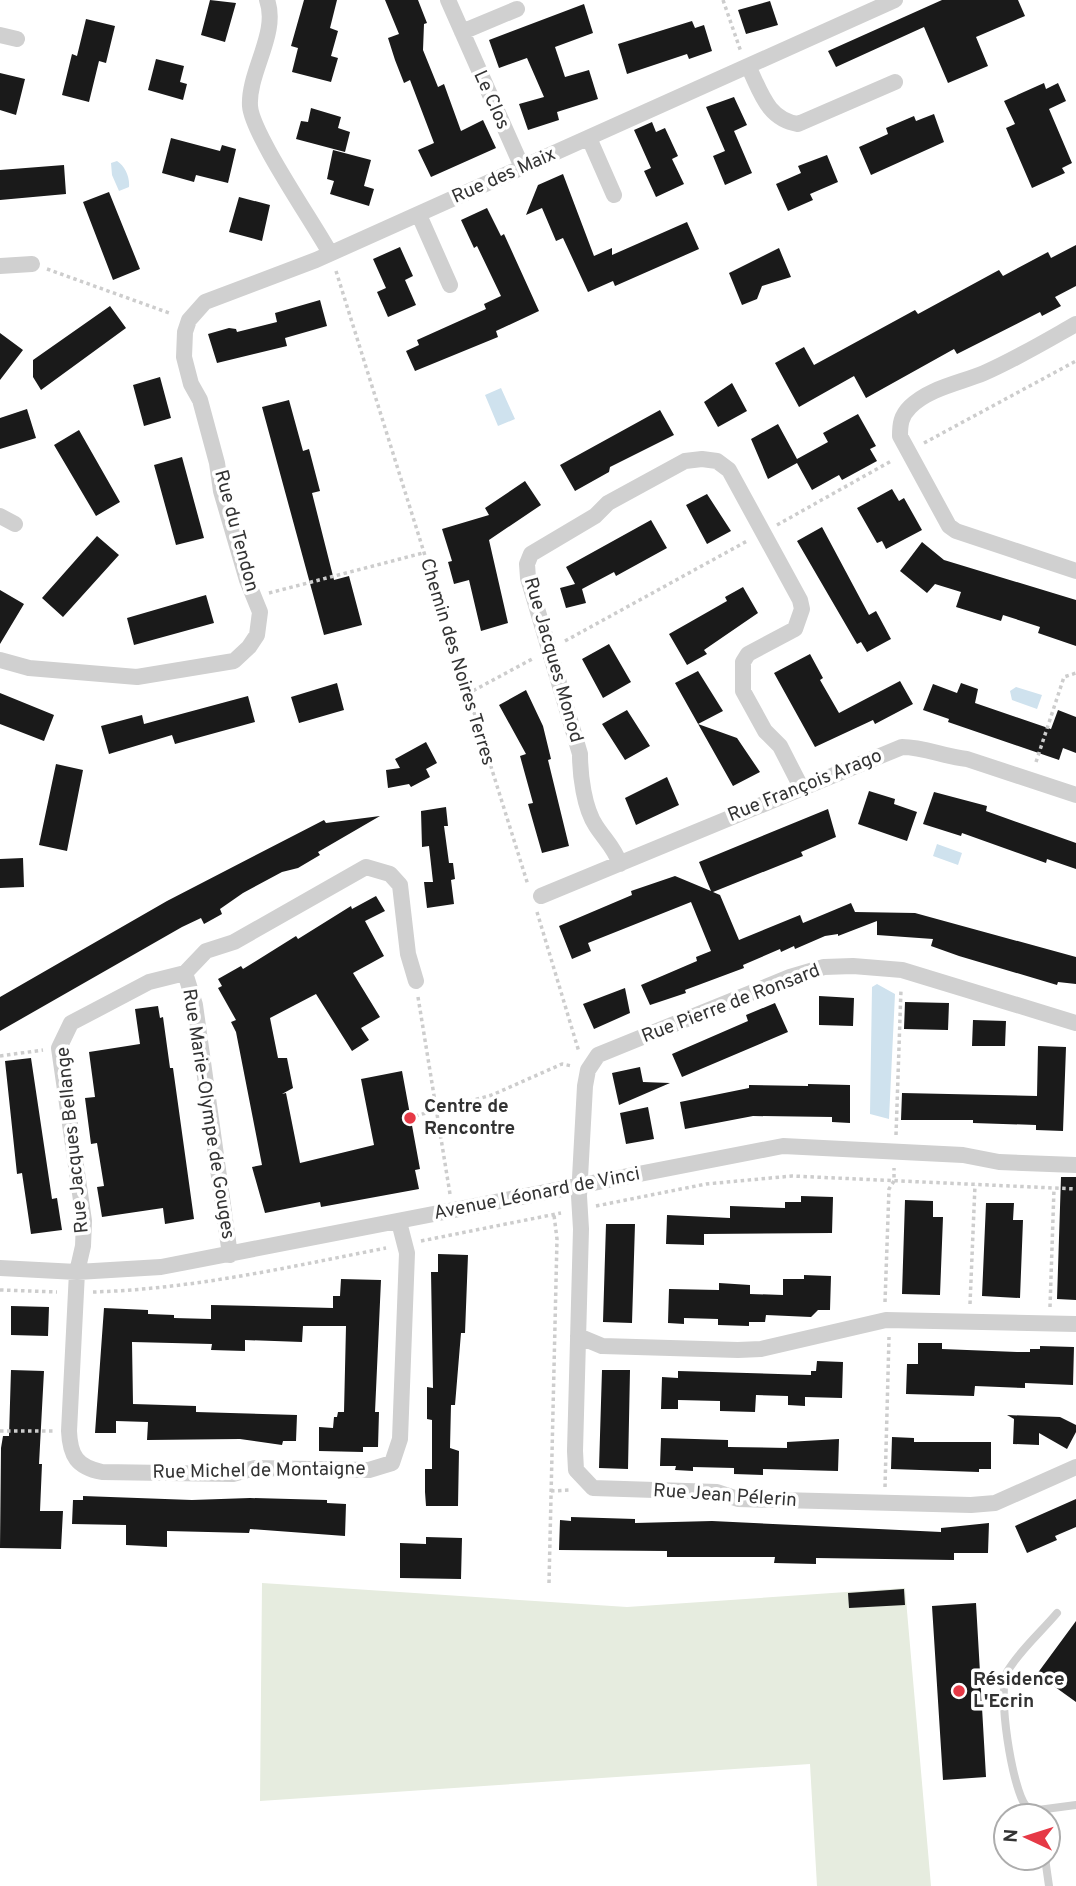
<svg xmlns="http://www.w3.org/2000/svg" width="1076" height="1886" font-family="Overpass,sans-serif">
<rect width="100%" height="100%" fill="#fff"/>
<path fill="#e6ecdf" d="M262,1583L627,1607L905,1588L931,1886H817L810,1764L260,1801Z"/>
<path fill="#cfe2ee" d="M117,161C125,166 130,177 129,187L119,191L112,175L111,163Z
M501,388L515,419L498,426L485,395Z
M1016,687L1042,695L1037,709L1012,700L1010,691Z
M937,844L962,853L958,865L933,856Z
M877,984L895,994L889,1119L870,1114L872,987Z"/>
<path fill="#1a1a1a" d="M210,0L236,3L225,42L201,35Z
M304,0H337L330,28L338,31L331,56L338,58L331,82L292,72L298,48L291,46Z
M385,0H418L427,23L424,24L423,50L438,87L444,84L461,131L483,120L496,148L431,177L418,150L434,143L410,80L404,83L395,60L388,38L399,34Z
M942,0H1018L1025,16L976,37L988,66L948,83L924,27L836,67L828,51Z
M770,1L778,25L746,34L738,10Z
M584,4L593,33L555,47L565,77L589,70L598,99L557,112L559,120L528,130L519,104L544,97L527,58L499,68L489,40Z
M86,19L115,26L106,63L99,61L89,102L62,95L72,54L77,56Z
M692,21L695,28L704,25L712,51L689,59L687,54L627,74L618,44Z
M156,59L184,66L180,82L187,84L183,100L148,90Z
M0,73L25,79L16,115L0,110Z
M1044,83L1046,89L1058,83L1066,101L1049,109L1072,163L1062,168L1065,173L1032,188L1006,128L1015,124L1004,101Z
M734,97L747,125L734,131L752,173L725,185L713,156L725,151L706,107Z
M311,108L341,117L338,128L350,132L345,152L296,139L301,121L308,122Z
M934,114L944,142L871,175L859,147L888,134L886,128L914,116L916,121Z
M652,122L656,132L665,128L678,156L672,159L684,184L656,197L644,171L651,168L634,130Z
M171,138L220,151L222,145L236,149L228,183L196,175L194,182L162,173Z
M333,150L371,160L364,186L374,189L369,206L330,194L334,181L327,179Z
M827,155L838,182L810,194L813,200L788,211L776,184L801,173L798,166Z
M64,165L66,194L0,200V170Z
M563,174L594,256L612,248V255L687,222L699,249L615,286L613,281L588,292L563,238L556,241L542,208L526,215L538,185Z
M109,192L140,269L113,280L83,202Z
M239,197L270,205L262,241L229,232Z
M487,208L501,236L504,234L539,311L496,331L498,337L415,371L406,351L419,345L417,340L486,309L484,304L501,296L477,246L474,248L461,220Z
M1076,245V286L1055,297L1061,306L1042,316L1040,312L957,354L954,349L866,398L854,376L799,407L775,363L804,347L814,365L915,310L918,314L999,270L1003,276L1048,252L1051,258Z
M400,247L413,276L405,280L416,305L388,317L377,292L386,288L373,259Z
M779,248L791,277L762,286L757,299L742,305L729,273Z
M320,300L327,326L285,338L287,346L217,363L208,334L229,328L236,329L237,332L277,322L275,313Z
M110,306L126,328L41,390L33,377V360Z
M0,333L23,350L0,380Z
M160,377L171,418L144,426L133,385Z
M732,383L747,411L718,427L704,402Z
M289,400L303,451L309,449L320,491L312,493L334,580L349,576L362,625L324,635L262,407Z
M27,409L36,438L0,449V418Z
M660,410L674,435L610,467L609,472L575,491L560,465Z
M858,414L876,446L870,449L877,461L842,480L839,475L812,490L797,463L768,479L751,439L778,424L797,459L828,442L823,433Z
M79,430L120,502L96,516L54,445Z
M182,457L204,538L176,545L154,465Z
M525,481L541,505L489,540L508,623L481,631L469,580L454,584L448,562L452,561L442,529L489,515L485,508Z
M892,489L899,501L904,498L922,530L886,549L882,541L877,543L857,508Z
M707,494L731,531L707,544L686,505Z
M651,520L667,548L616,576L614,572L582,589L586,603L566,608L560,588L575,584L566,567Z
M822,527L869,615L876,611L891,639L867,652L861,642L857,644L797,541Z
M97,536L119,555L63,617L42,598Z
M922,542L944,560L1076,600V646L1038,633L1040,627L1003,615L1001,621L956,607L961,592L935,584L927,593L900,571Z
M743,587L758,613L704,650L707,654L687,665L669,634L727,601L725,597Z
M0,590L24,604L0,644Z
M206,595L214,623L134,645L127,618Z
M609,644L631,682L603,698L582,659Z
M810,654L823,678L820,680L839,713L900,681L913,704L875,724L873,720L815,747L774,673Z
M698,671L723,711L698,724L737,738L760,772L733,786L675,683Z
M337,683L344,710L299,723L291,697Z
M961,683L978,689L975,703L1051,729L1058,710L1076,717V753L1063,748L1059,760L948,722L949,719L923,710L933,684L957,693Z
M526,690L543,726L551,759L548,760L569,846L542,853L528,804L533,803L520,756L526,754L499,705Z
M0,693L54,715L44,741L0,724Z
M248,696L255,722L175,744L172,735L109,754L101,726L142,715L144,724Z
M627,710L650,746L625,760L602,724Z
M426,742L437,763L426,769L430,777L411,787L409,784L388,788L386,770L400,768L395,759Z
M56,764L83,770L67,851L39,845Z
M667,777L679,805L636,825L625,798Z
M869,791L895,799L894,804L917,812L907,841L858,824Z
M934,792L987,806L986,811L1076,843V869L1047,859L1046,863L962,833L961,836L923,824Z
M446,807L448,826H444L449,863H453L455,879L451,880L454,904L427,908L424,882H433L429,846L422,847L421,811Z
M828,809L836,837L801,852L803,856L713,892L720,895L739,940L800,915L803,923L851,903L855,912L915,913L1076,957V984L1058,982L1057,985L959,956L931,946L933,939L877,935V921L838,936V934L825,936L795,949L794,946L781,952L780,949L743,965L744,968L685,990L686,993L650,1005L641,985L697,961L696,957L711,951L691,902L588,943L591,951L572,959L559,926L632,895L631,891L675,876L711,891L699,862Z
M380,816L318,852L320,855L298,868L282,872L243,893L220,909L222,914L204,924L201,918L182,927L0,1031V997L167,901L324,820L326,823Z
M23,858L24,887L0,888V859Z
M376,896L385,911L365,921L384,956L353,973L380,1017L361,1028L369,1040L352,1051L316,994L270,1018L278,1058H287L293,1088L282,1094L286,1093L300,1163L374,1145L361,1079L402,1071L420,1169L415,1170L419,1189L321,1207L320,1202L265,1213L252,1167L262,1165L236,1032L231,1022L236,1020L218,988L222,986L218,979L241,966L243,969L296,936L298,939L351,906L352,909Z
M625,988L630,1013L594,1029L583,1004Z
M819,996L854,998L853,1026L819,1025Z
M905,1002L949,1003L948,1030L904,1029Z
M775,1003L788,1032L682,1077L672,1054L748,1021L746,1015Z
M158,1006L160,1018L163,1017L170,1068H173L194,1219L165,1224L163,1208L102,1217L97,1187L104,1186L97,1143L91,1144L85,1098L95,1097L89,1052L140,1044L135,1009Z
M973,1020L1006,1021L1005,1046H972Z
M1038,1046L1066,1047L1063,1131L1036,1130V1125L973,1123V1120H901L902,1093L1037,1096Z
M31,1058L52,1199L57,1198L62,1230L31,1234L22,1173L17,1174L5,1061Z
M640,1067L643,1082L670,1083L619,1105L612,1073Z
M808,1084L850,1085V1123L832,1122V1117L753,1116L685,1129L680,1102L749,1088V1085L808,1086Z
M648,1107L654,1139L626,1144L620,1113Z
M1061,1177H1076V1300L1057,1299Z
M801,1196L833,1197L832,1233L704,1234V1245L666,1244L667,1215L730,1218V1206L785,1208V1202H801Z
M905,1200L933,1201V1217H943L940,1295L902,1294Z
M986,1203H1014L1013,1220H1023L1020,1298L982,1296Z
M606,1224H635L632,1323L603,1322Z
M438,1254L468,1255L465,1333H461L455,1405H451L450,1448L459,1451L458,1506H426L425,1492V1469H432V1420L427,1419V1387L433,1388L431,1272H438Z
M804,1275L831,1276L830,1310H818L811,1317L766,1315L765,1322H749V1326L718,1325V1319L684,1318V1324L668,1323L669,1289L719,1290V1283L750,1285V1294L783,1295V1279H804Z
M341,1279L381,1280L375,1412H379L378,1447H363V1452L319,1451V1427L333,1428L334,1417H337L338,1412H344L346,1326H303L302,1342L245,1340V1351L211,1350L212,1344L132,1342L133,1404L196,1406V1412L297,1415L296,1441H283L282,1445L240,1439L147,1440L148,1422L116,1421V1433H95L104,1308L148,1310V1314L174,1315V1318L211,1319V1305L333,1308V1296H340Z
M11,1306L49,1307L48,1336L11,1335Z
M918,1343H942V1349L1017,1352H1030V1349H1040V1346L1074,1347L1073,1385L1025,1383V1388L975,1386L974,1396L906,1394L907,1364H918Z
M817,1361L843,1362L842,1398L805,1397V1406L788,1405V1396L756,1395L755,1412L720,1411V1401L678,1400V1409H661L662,1377L678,1378V1371L811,1375V1371H816Z
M11,1370L44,1371L39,1464H42L40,1511H63L61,1549L0,1548L1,1448L3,1436H9Z
M602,1370H630L628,1469L599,1468Z
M1007,1415L1060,1417L1076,1425V1432L1067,1449L1039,1433V1445L1013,1444L1014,1419Z
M892,1437L914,1438V1442H991V1469H979V1472L891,1469Z
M661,1438L728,1440V1447L787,1448V1442L839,1439L838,1471L763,1469V1475L734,1474V1468L693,1467V1471L675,1470L676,1466H660Z
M83,1496L192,1500L250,1498L327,1500V1503L346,1504L345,1536L250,1529L249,1533L167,1531V1547L126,1545V1525L72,1524L73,1500H83Z
M1076,1499V1527L1055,1536L1057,1540L1027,1553L1015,1526Z
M571,1517L635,1519V1523L712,1521L941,1532V1528L989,1523L988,1553H954V1560L816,1558V1564L774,1563L775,1557H667V1551L559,1550L560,1520L571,1521Z
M426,1537L462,1538L461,1579L400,1578V1543L426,1544Z
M904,1589L905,1605L849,1608L848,1593Z
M976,1603L986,1777L943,1780L932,1606Z
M1076,1621V1702L1037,1674Z"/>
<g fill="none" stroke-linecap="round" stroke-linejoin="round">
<path stroke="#cdcdcd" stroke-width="3.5" stroke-dasharray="3.5 3.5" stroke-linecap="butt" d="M723,0L741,52
M47,269L172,314
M336,271L528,885
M924,443L1076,361
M777,525L893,460
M269,593L423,553
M565,641L749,540
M467,694L534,658
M1036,762L1064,677L1076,673
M537,912L579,1052
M418,997L450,1194
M0,1056L43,1050
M415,1116L492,1095L562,1064L572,1066
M896,1135L901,989
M596,1206L706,1184L792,1176L1076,1189
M421,1241L561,1213
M0,1290L57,1292
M93,1292C193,1289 289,1267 386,1248
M885,1302L889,1189L894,1181V1168
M970,1304L975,1185
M1050,1307L1054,1189
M0,1431H53
M885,1487L889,1337
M551,1491L570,1490
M549,1583L557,1239L554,1215"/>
<path stroke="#d0d0d0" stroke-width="8" d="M1038,1810L1026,1806C1012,1789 997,1691 1007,1672C1019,1651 1041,1632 1057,1613
M1039,1816L1038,1810L1076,1805
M1045,1858L1049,1886"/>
<path stroke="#d0d0d0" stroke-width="16" d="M267,0C279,33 248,72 250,106C252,134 313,222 330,253
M448,0L522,167
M462,32L517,9
M0,35L17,39
M748,66C761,92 767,119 798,124L895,82
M589,138L614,195
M419,215L450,285
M0,266L32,264
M1076,324C1046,341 1016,359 984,373C960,383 929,388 910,407C901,416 900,424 900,436L949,526L956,531L1076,571
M0,516L15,524
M0,660L29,668L137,677L234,661L249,647L257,635L260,612L247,580L221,491L217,463L200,400L191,384L184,357L185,332L189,320L205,302L316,260L895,0
M620,864C614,847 605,840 596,826C584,808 580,775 580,754L528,578L527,564L531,554L595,516L608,503L685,461L702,459L717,461L729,470L800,600L802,609L795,629L748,654L743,662V691L765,731L780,746L801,787
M541,896L902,747C925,747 944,757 967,759L1076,795
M185,973L195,1005L230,1255
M1076,1023L902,970L853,966L824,967L790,977L598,1055L588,1070L585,1086L579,1196L581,1229L575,1451L576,1470L593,1488L717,1492L738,1499L971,1505L995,1503L1076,1467
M399,1222L407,1253L400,1439L392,1463L369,1470L255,1468L233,1474L102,1472C77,1467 70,1456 69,1431L77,1272L83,1246L84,1221L59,1048L71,1023L149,982L185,973L206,951L234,942L366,867L390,874L400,885L408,954L416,981
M0,1268L77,1272L161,1267L783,1146L963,1155L999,1162L1076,1165
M578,1336L602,1346L738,1350L761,1349L886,1320L1076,1324"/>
</g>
<g fill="#e63946" stroke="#fff" stroke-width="2.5">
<circle cx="410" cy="1118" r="7"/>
<circle cx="959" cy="1691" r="7"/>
</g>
<g text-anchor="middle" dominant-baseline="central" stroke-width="7" stroke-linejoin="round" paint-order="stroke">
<g font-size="19" fill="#333" stroke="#fff">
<text transform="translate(491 100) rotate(66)">Le Clos</text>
<text transform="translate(504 176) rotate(-24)">Rue des Maix</text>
<text transform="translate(236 531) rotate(75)">Rue du Tendon</text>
<text transform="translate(553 660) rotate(74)">Rue Jacques Monod</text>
<text transform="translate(457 662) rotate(73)">Chemin des Noires Terres</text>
<text transform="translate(805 786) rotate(-22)">Rue François Arago</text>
<text transform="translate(731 1004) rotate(-21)">Rue Pierre de Ronsard</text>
<text transform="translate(208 1114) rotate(81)">Rue Marie-Olympe de Gouges</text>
<text transform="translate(73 1140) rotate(-96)">Rue Jacques Bellange</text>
<text transform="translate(537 1194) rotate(-11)">Avenue Léonard de Vinci</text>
<text transform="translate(259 1471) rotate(-1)">Rue Michel de Montaigne</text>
<text transform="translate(725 1496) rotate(4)">Rue Jean Pélerin</text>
</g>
<g font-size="19" font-weight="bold" fill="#333" stroke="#fff" text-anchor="start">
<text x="424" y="1107">Centre de<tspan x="424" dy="22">Rencontre</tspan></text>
<text x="973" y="1680">Résidence<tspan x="973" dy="22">L'Ecrin</tspan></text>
</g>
</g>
<g transform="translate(1027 1837) rotate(274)"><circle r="33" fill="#ffffff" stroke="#adadad" stroke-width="2"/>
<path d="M0-5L12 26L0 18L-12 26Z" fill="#e63946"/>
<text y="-10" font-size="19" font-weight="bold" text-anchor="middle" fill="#333333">N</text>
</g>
</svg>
